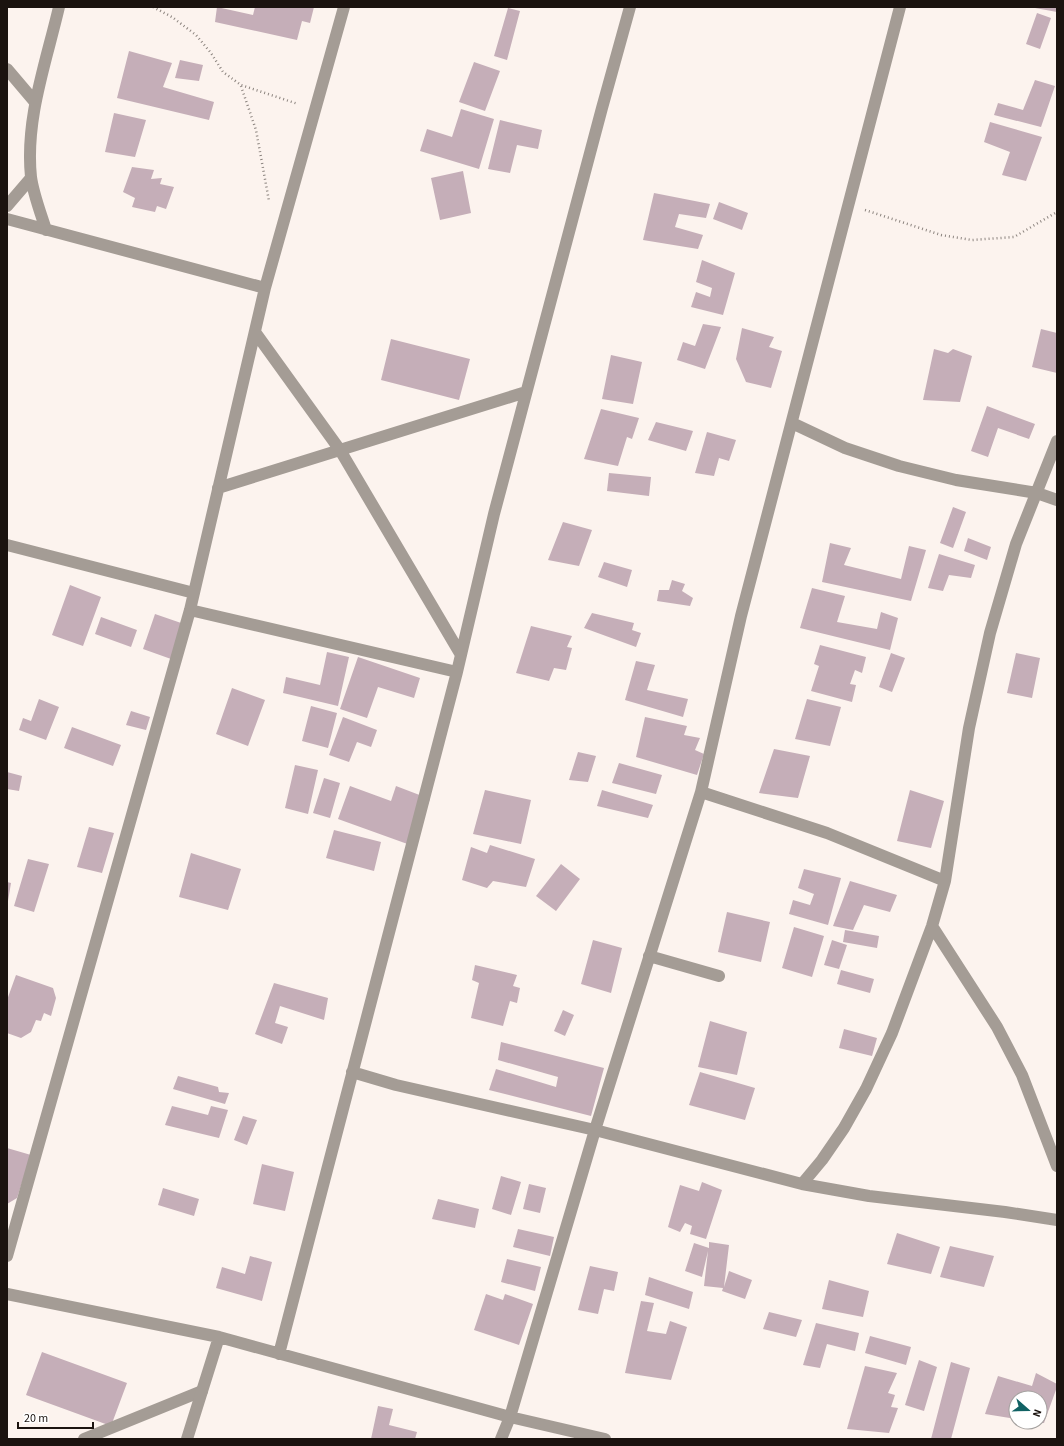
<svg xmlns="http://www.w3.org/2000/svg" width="1064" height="1446" font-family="'Source Sans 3',sans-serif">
<rect width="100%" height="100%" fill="#fcf3ee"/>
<path fill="#c5aeb8" d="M217,7L253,15L255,7H314L310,23L302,21L297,40L215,22Z
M1035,7H1057V12L1035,8Z
M508,8L520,11L507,60L494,56Z
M1037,13L1051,18L1040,49L1026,44Z
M129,51L172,63L163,87L214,102L209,120L117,98Z
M180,60L203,65L199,81L175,78Z
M474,62L500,71L485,111L459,102Z
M1035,80L1055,86L1041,127L994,115L998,103L1023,110Z
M461,109L494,119L479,169L420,151L427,129L452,137Z
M114,113L146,120L135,157L105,152Z
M500,120L542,130L538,149L517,145L510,173L488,169Z
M990,122L1042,137L1026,181L1002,175L1010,152L984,142Z
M132,167L154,170L151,179L162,178L160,184L174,187L166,209L157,206L155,212L132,207L135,198L123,192Z
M463,171L471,213L440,220L431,178Z
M654,193L710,204L706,218L679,214L675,227L703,235L698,249L643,240Z
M719,202L748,213L742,230L713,219Z
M702,260L735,273L723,315L691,307L696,292L710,297L712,288L696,282Z
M703,324L721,327L705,369L677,360L683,342L695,346Z
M742,328L774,337L769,347L782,351L771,388L746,382L736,359Z
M1041,329L1057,333V373L1032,367Z
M391,339L470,359L459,400L381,380Z
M934,349L948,353L953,349L972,356L960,402L923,400Z
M611,355L642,362L633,404L602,399Z
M987,406L1035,424L1029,439L998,428L988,457L971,451Z
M601,409L639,418L632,439L627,437L618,466L584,459Z
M656,422L693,431L686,451L648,440Z
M707,432L736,440L729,461L719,458L714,476L695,473Z
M609,473L651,477L649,496L607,491Z
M953,507L966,512L953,548L940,543Z
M563,522L592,530L579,566L548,560Z
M968,538L991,547L987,560L964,551Z
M830,543L851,548L844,565L901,579L909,546L926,550L911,601L822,582Z
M939,554L975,565L971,578L949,575L943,591L928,588Z
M604,562L632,570L627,587L598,577Z
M672,580L685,584L682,591L693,598L690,606L657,601L659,590H669Z
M70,585L101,597L83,646L52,635Z
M812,588L845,596L837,622L877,629L881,612L898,618L890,650L800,628Z
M592,613L634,623L632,630L641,633L636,647L584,628Z
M155,614L184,624L171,659L143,649Z
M101,617L137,630L131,647L95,634Z
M531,626L572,636L567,647L572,648L566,670L554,668L549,681L516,673Z
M820,645L866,657L862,673L855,670L850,684L856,685L852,702L811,691L819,666L814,664Z
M327,652L349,657L338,706L283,693L286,677L320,685Z
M891,653L905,658L892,692L879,687Z
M1016,653L1040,658L1032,698L1007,693Z
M358,657L420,678L414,698L378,687L367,718L340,709Z
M636,661L655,665L647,690L688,699L683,717L625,700Z
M232,688L265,700L248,746L216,734Z
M39,699L59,707L46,740L19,730L23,718L31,721Z
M807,699L841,707L830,746L795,739Z
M311,706L337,713L328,748L302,741Z
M131,711L150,717L146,730L126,725Z
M343,717L377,730L371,747L357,742L349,762L329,755Z
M645,717L687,726L684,735L700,738L695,750L704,754L697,775L636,757Z
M72,727L121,745L113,766L64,748Z
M774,749L810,756L798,798L759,793Z
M578,752L596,756L588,782L569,780Z
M619,763L662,775L656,794L612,783Z
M295,765L318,770L308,814L285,808Z
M7,772L22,776L19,791L7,789Z
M324,778L340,783L330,818L313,813Z
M350,786L391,801L396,786L430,799L413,846L338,819Z
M485,790L531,800L521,844L473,834Z
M602,790L653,805L648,818L597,806Z
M910,790L944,801L931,848L897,841Z
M89,827L114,833L102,873L77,867Z
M334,830L381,842L374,871L326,858Z
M490,845L535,859L526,887L493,881L487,888L462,880L471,847L487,853Z
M191,853L241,869L228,910L179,897Z
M28,859L49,864L34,912L14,906Z
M561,864L580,879L556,911L536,896Z
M804,869L841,878L828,925L789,914L793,900L810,905L814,894L798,888Z
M850,881L897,895L890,912L864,905L853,930L833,926Z
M7,882L11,883L8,901H7Z
M727,912L770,922L761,962L718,952Z
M794,927L824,936L812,977L782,968Z
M845,930L879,936L877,948L843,942Z
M593,940L622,948L611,993L581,984Z
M832,940L847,945L839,969L824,965Z
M475,965L517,975L513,986L520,988L517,1003L510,1001L503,1026L471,1018L479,983L472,980Z
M841,970L874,979L870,993L837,984Z
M16,975L53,988L56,998L51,1016L44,1013L41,1021L36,1020L31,1032L21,1038L7,1033V1000Z
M274,983L328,998L324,1020L280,1006L275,1023L288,1027L282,1044L255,1034Z
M563,1010L574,1015L565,1036L554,1031Z
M710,1021L747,1032L737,1075L698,1067Z
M844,1029L877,1038L872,1056L839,1048Z
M501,1042L604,1068L591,1116L489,1090L496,1069L556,1087L558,1077L498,1060Z
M700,1072L755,1088L745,1120L689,1105Z
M178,1076L218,1087L219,1092L229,1093L225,1104L173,1089Z
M172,1106L208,1115L211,1106L228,1110L219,1138L165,1125Z
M243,1116L257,1120L247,1145L234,1140Z
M7,1148L31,1155L17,1198L7,1204Z
M262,1164L294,1172L285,1211L253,1204Z
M501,1176L521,1182L511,1215L492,1209Z
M702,1182L722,1190L706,1239L690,1234L692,1226L685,1223L680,1232L668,1227L680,1185L699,1191Z
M529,1184L546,1188L540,1213L523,1209Z
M163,1188L199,1199L194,1216L158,1205Z
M438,1199L479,1209L475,1228L432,1219Z
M518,1229L554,1237L550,1256L513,1247Z
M897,1233L940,1247L931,1274L887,1264Z
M709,1242L729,1245L724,1287L729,1271L752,1280L745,1299L722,1291L723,1288L704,1286L708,1251L702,1277L685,1271L694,1243L709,1248Z
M950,1246L994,1256L984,1287L940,1277Z
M250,1256L272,1262L262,1301L216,1288L222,1267L245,1274Z
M507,1259L541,1267L535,1291L501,1282Z
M590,1266L618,1272L614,1291L604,1289L598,1314L578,1310Z
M649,1277L693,1292L689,1309L645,1295Z
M829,1280L869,1291L863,1317L822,1309Z
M486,1294L503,1300L505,1294L533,1304L519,1345L474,1330Z
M641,1301L654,1303L647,1331L666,1334L670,1321L687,1327L671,1380L625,1373Z
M769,1312L802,1320L796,1337L763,1329Z
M816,1323L859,1333L855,1351L827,1344L820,1368L803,1365Z
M870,1336L911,1347L906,1365L865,1353Z
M42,1352L127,1383L111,1426L26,1395Z
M919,1360L937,1367L924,1411L905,1405Z
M951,1362L970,1368L951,1439H931Z
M865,1366L897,1373L888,1393L895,1395L891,1407L898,1408L889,1433L847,1429Z
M1036,1373L1057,1384V1387L1044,1423H1040V1398H1016V1419L985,1414L998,1376L1032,1386Z
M378,1406L393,1409L389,1425L417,1432L415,1439H371Z"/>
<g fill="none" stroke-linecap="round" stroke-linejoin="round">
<path stroke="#8c847f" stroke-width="2.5" stroke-dasharray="1 3" stroke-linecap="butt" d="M153,7L172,17L196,35L211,53L223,72L241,85L298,104
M241,86L256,130L269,201
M865,210L941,235L972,240L1014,237L1057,212"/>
<path stroke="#a49c95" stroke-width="12" d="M84,1439L202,1391"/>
<path stroke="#a49c95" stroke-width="12" d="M7,69L35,102
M7,206L31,178
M7,219L265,288
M46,230C41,214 33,193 31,177C25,119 46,63 59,7
M255,332L340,450L461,655
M792,423L845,448L899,466L956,480L1037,493L1057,500
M218,488L526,392
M7,545L194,593
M190,610L457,672
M701,792L827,833L945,881
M932,926L997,1027L1022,1075L1057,1166
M649,956L719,976
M352,1072L396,1085L595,1130L802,1184L869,1196L1005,1212L1057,1220
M802,1184L822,1160L844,1128L866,1089L892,1033L932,926L945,881L969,728L990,633L1016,544L1057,441
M7,1256L190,610L265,288L344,7
M7,1294L219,1337L510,1417L605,1439
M279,1354L457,672L494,514L602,108L630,7
M187,1439L219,1337
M501,1439L510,1417L595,1130L701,792L741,616L900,7"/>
</g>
<rect width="1064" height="1446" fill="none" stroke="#1b130f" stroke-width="16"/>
<g transform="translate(1028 1410) rotate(110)"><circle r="19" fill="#ffffff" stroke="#a4a19f"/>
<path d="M0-3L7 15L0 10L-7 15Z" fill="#116264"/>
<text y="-6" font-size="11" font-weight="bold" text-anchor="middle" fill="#1b130f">N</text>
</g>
<path d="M18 1422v6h75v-6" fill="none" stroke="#1b130f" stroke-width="2"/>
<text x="24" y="1422" font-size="12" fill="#1b130f" stroke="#ffffff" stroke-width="3" paint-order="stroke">20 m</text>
</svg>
